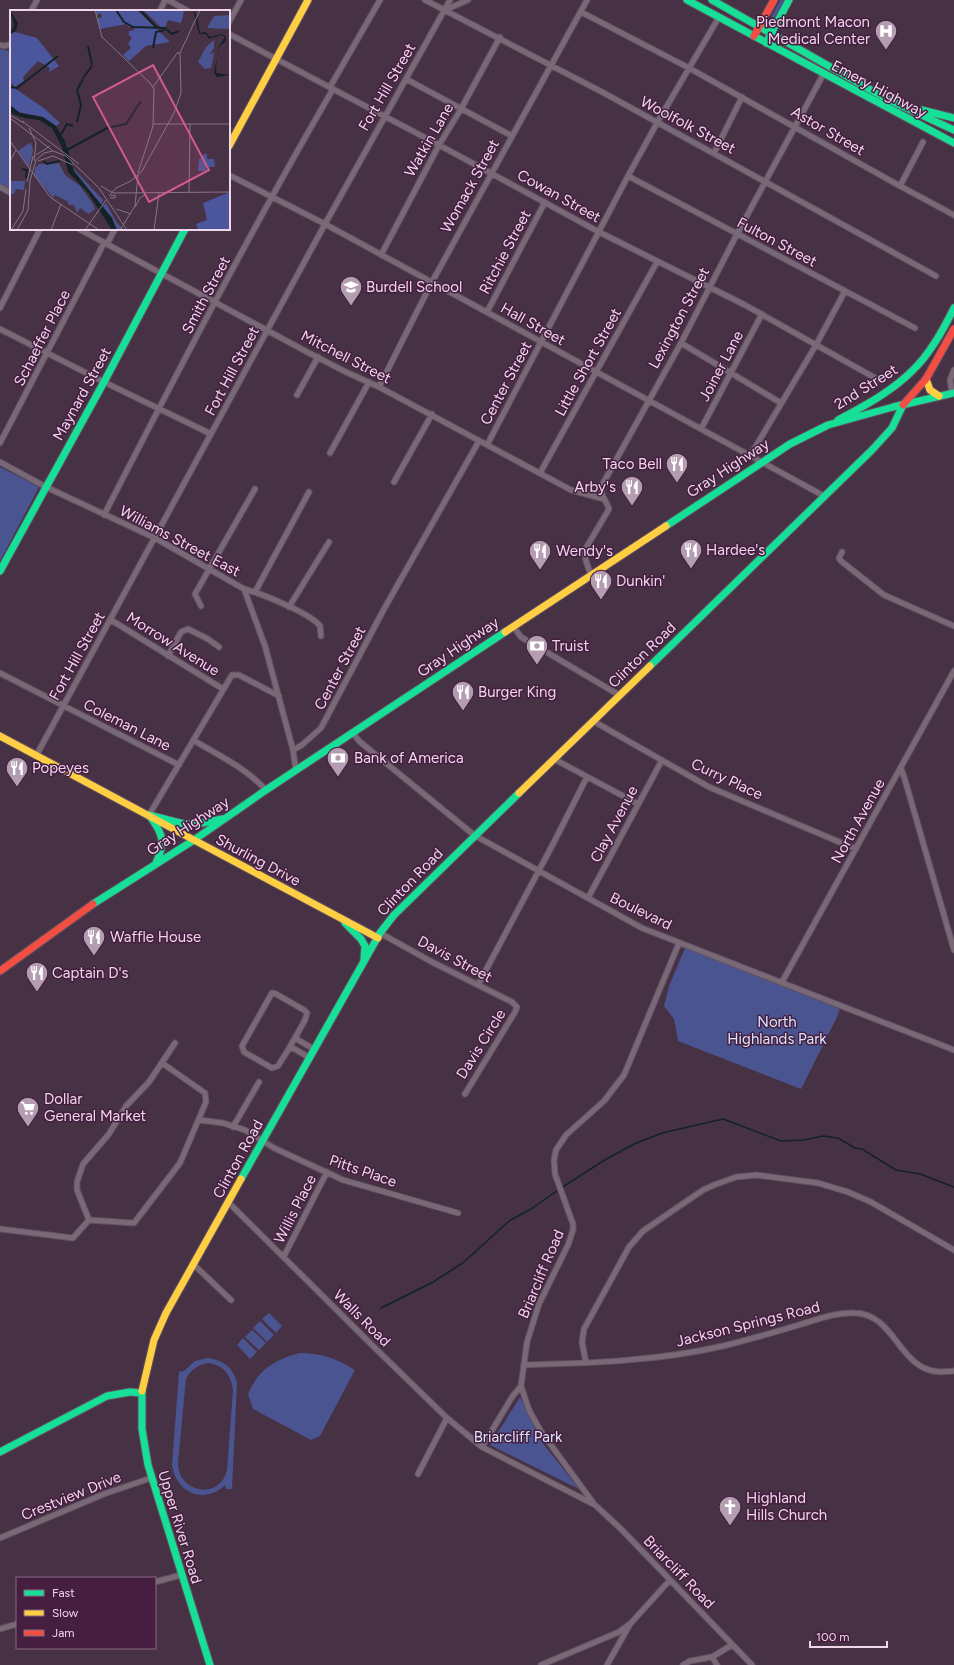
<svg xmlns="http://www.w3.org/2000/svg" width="954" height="1665" font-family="Figtree,sans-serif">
<rect width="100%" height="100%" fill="#473144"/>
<path fill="#4a5491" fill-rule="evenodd" d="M780,0H785L774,19L771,17Z
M0,49L11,51V190L0,184Z
M0,467L39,487L0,561Z
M685,948L841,1005L837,1017L801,1089L678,1041L674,1019L664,1006L669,986Z
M269,1313L282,1326L276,1333L262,1319Z
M260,1321L274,1335L267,1342L253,1328Z
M252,1330L266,1343L259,1350L245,1337Z
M243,1338L257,1352L250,1359L237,1345Z
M299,1353C322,1353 335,1358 355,1370L320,1436L311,1440L253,1409L248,1394C259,1369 273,1361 299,1353Z
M207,1358C223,1360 233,1367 237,1383L232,1489H226L225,1485C204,1505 176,1493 172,1465L179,1372L184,1371L195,1361ZM208,1363C224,1365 231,1375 233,1390L227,1470C220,1501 177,1493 178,1462L186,1379C191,1370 197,1365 208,1363Z
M520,1397L541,1441L579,1489L490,1445Z"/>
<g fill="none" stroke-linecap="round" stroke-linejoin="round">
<path stroke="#142228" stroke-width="1.5" d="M561,1188L603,1161L634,1144L662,1133L723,1119L781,1141L804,1140L823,1136L838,1138L855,1148L862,1149L896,1170L920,1174L954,1187
M381,1308L433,1282L464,1262L509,1221L531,1209L558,1190"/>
<g stroke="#624f60" stroke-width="7">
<path id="street" d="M168,0L188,11
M425,0L604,93L936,276
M445,10L468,0
M31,11L37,0
M160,11L165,0
M581,12L689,68L900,186L954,215
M229,22L241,0
M229,34L439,145L599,232L745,305L877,379
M0,45L5,46L11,44
M406,79L512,136
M330,87L380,0
M714,153L742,97
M229,175L325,224L824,496
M628,176L915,328
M900,186L923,142
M0,187L11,193
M79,229L309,353L346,372L379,387L571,490L604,499
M107,244L115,229
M381,255L439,145L461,109L500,37
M0,308L40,229
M487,312L545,202
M0,329L104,382L211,434
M681,343L781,403
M379,387L432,282L587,0
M952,393L950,380L954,370
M297,395L318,357
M701,429L762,314
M0,443L104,243
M487,445L628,176L657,123L719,17
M330,453L369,382
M750,456L816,345L845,291
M0,462L46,487L155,538L244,589L265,646L293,750L296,771
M540,473L657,262
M394,482L432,414
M104,515C178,371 252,228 333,89
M842,552L839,558L841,561L884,595L954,626
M591,575C588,566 583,558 586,548L609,509C607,501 600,496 601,487L681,343L737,234L824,73
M244,589C260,593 312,614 320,626L321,636
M255,592L309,492
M201,606L195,594L255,489
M289,607L329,542
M111,620L223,689
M513,626L521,637L619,695
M168,656L181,632L188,629L208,639L219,647
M0,673L179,765
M593,721L709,787L856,849
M353,733L359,741L474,835L642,928L954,1050
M193,740C218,755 246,768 266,790
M293,750L302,745L321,728L384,609L479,441
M36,756L325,224L450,0
M554,759L638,804
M901,768L905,780L954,950
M149,815L232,675H239L279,696
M588,898L662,760
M380,933L432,962L512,1002L517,1007L515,1012L465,1094
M679,943L624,1075L604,1101L566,1135L556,1150L554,1160L555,1174L573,1224V1230L568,1245L539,1304L527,1342L521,1386L529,1410L540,1430L594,1504L622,1530L752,1665
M782,982L954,671
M478,985L553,844L587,777
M288,1050L296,1036
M310,1058L293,1048L288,1050L278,1066L272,1068L244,1052L242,1046L272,993L276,994L304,1010L307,1013L305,1020L296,1036L298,1040L314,1049
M199,1120L223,1123L245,1130L274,1148L343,1180L458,1213
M233,1127L259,1082
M228,1202L375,1348L447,1418L482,1447L593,1504
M89,1220L77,1190V1182L83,1164L109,1134L126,1106L149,1082L175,1043
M0,1229L73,1238L89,1220L134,1223L180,1163L206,1102L205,1093L162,1063
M284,1256L327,1172
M193,1264L231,1300
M586,1363L582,1342L584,1329L629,1247L643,1231L703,1190L714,1185L736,1177L757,1175L818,1183L848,1192L871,1202L954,1250
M524,1365C591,1363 658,1361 723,1346C750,1339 776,1332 802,1324C819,1319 837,1312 855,1313C890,1314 897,1355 924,1368C934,1373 944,1372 954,1371
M482,1447L512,1397L521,1386
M418,1474L447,1418
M0,1538L104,1494L151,1478
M155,1582L181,1575
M0,1629L17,1624
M712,1657L717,1665
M541,1665L619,1632L631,1623L670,1580
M607,1665L629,1626
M683,1665L690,1661L712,1657L732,1645"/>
</g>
<g stroke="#624f60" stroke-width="9">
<path id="fast" d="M687,0L954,143
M712,0L887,99L954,130
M766,43L789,0
M922,110L954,118
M838,420C864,406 891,392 912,371C930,354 943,330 954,308
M666,526L790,444L828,425L893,407L954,393
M0,571L104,382L185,229
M650,666L872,450L892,428L903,405
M149,815L184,824H197L222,819
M149,815C163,834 166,841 156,863
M93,904L194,840L266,790L505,632
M345,923L361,939L365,946L364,959
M241,1179L380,933L394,915L519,793
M142,1391V1429L148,1465L210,1665
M0,1452L107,1396L130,1392L142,1393"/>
</g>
<g stroke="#624f60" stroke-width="9">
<path id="slow" d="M229,146L308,0
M926,379L930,390L939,396
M505,632L666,526
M0,736L194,840
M519,793L650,666
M194,840L378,938
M142,1391L154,1340L166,1313L241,1179"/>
</g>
<g stroke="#624f60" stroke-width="9">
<path id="jam" d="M754,36L774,0
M903,405L926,379L954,329
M0,971L93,904"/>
</g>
<use href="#street" stroke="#796977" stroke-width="5"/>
<use href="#fast" stroke="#16e098" stroke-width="7"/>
<use href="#slow" stroke="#ffcf43" stroke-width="7"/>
<use href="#jam" stroke="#f24e42" stroke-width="7"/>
</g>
<defs>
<g id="hospital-pin" transform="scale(1.15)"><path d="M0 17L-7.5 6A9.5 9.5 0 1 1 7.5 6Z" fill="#b49cb1" stroke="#451e40"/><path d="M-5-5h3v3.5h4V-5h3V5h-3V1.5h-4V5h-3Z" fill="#fff"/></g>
<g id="school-pin" transform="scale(1.15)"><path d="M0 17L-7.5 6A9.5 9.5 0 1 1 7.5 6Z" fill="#b49cb1" stroke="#451e40"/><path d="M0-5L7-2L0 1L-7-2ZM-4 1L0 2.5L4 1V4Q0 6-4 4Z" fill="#fff"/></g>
<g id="restaurant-pin" transform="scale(1.15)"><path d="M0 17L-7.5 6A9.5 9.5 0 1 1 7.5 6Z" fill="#b49cb1" stroke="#451e40"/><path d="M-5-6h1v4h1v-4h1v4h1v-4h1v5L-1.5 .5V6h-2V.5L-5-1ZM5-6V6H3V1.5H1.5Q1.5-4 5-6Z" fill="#fff"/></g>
<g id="bank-pin" transform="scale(1.15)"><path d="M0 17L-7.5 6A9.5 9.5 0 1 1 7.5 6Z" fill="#b49cb1" stroke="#451e40"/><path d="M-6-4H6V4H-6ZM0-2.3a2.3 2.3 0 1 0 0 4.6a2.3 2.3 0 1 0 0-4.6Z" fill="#fff"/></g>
<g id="supermarket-pin" transform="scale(1.15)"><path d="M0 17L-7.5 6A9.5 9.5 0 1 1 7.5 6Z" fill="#b49cb1" stroke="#451e40"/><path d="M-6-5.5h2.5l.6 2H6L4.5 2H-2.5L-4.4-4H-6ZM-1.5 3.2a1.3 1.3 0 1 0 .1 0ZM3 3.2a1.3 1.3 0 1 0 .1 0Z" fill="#fff"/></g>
<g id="church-pin" transform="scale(1.15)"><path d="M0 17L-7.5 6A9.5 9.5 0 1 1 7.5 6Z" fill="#b49cb1" stroke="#451e40"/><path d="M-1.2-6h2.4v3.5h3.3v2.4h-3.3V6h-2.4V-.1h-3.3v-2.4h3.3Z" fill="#fff"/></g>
</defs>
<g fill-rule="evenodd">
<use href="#hospital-pin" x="886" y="31"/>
<use href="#school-pin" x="351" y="287"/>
<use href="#restaurant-pin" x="677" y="464"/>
<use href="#restaurant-pin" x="632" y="487"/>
<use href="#restaurant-pin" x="691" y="550"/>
<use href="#restaurant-pin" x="540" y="551"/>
<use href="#restaurant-pin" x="601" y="581"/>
<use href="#bank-pin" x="537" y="646"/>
<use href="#restaurant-pin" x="463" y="692"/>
<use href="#bank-pin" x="338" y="758"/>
<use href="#restaurant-pin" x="17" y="768"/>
<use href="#restaurant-pin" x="94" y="937"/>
<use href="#restaurant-pin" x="37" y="973"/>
<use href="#supermarket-pin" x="28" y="1108"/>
<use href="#church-pin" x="730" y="1507"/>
</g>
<g text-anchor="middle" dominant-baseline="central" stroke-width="3" stroke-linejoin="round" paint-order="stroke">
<g font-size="15" fill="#efd6eb" stroke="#451e40" text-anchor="start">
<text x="870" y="22" text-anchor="end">Piedmont Macon<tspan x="870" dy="17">Medical Center</tspan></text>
<text x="366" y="287">Burdell School</text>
<text x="662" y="464" text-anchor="end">Taco Bell</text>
<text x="616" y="487" text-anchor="end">Arby's</text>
<text x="706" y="550">Hardee's</text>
<text x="556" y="551">Wendy's</text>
<text x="616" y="581">Dunkin'</text>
<text x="552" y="646">Truist</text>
<text x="478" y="692">Burger King</text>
<text x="354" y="758">Bank of America</text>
<text x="32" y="768">Popeyes</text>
<text x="110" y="937">Waffle House</text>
<text x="52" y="973">Captain D's</text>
<text x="44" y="1099">Dollar<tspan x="44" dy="17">General Market</tspan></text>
<text x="746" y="1498">Highland<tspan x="746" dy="17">Hills Church</tspan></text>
</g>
<g font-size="15" fill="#efd6eb" stroke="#451e40">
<text transform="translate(387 87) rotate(-60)">Fort Hill Street</text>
<text transform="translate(879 89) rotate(28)">Emery Highway</text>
<text transform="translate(688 125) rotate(28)">Woolfolk Street</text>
<text transform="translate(828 131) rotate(30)">Astor Street</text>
<text transform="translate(429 140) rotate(-60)">Watkin Lane</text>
<text transform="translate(470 186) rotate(-61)">Womack Street</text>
<text transform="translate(559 196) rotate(29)">Cowan Street</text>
<text transform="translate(777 242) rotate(28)">Fulton Street</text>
<text transform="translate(505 252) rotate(-62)">Ritchie Street</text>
<text transform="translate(206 295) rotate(-62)">Smith Street</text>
<text transform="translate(679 318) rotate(-62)">Lexington Street</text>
<text transform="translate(533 324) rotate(29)">Hall Street</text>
<text transform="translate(42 338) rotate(-63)">Schaeffer Place</text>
<text transform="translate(346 357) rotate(27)">Mitchell Street</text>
<text transform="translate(588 362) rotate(-61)">Little Short Street</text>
<text transform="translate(721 366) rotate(-62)">Joiner Lane</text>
<text transform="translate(232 371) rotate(-62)">Fort Hill Street</text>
<text transform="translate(506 383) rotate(-62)">Center Street</text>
<text transform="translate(866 387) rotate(-32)">2nd Street</text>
<text transform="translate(82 394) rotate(-61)">Maynard Street</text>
<text transform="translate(728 468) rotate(-33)">Gray Highway</text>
<text transform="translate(180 541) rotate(28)">Williams Street East</text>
<text transform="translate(173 644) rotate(32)">Morrow Avenue</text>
<text transform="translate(458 647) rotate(-34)">Gray Highway</text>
<text transform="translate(642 655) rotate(-44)">Clinton Road</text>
<text transform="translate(77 656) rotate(-61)">Fort Hill Street</text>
<text transform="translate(340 668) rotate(-62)">Center Street</text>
<text transform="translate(127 725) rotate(27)">Coleman Lane</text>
<text transform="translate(727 779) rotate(25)">Curry Place</text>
<text transform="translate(858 821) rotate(-61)">North Avenue</text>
<text transform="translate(614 824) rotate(-62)">Clay Avenue</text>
<text transform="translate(188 826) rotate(-33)">Gray Highway</text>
<text transform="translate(258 860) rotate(28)">Shurling Drive</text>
<text transform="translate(410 882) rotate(-46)">Clinton Road</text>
<text transform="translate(641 911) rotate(26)">Boulevard</text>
<text transform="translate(455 959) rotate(28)">Davis Street</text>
<text transform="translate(481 1044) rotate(-58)">Davis Circle</text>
<text transform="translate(238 1159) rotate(-61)">Clinton Road</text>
<text transform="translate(363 1171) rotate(19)">Pitts Place</text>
<text transform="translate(295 1209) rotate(-63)">Willis Place</text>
<text transform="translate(541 1274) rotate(-67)">Briarcliff Road</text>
<text transform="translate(362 1318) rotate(45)">Walls Road</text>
<text transform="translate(748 1324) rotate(-14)">Jackson Springs Road</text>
<text transform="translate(71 1496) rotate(-22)">Crestview Drive</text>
<text transform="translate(180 1527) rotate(73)">Upper River Road</text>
<text transform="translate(679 1572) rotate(46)">Briarcliff Road</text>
</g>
<g font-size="15" fill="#dce3f9" stroke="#451e40">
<text x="777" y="1022">North<tspan x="777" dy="17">Highlands Park</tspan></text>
<text x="518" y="1437">Briarcliff Park</text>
</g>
</g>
<g transform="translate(10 10)">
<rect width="220" height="220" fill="#473144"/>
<path d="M220,5V19L197,18L204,6ZM204,30V38L200,44L204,43L201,58L195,59L188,52L196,37ZM21,132L23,141L19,157L8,141ZM193,144H197V149H204L205,157H196V161H188L189,149L193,148ZM49,153L55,165L70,176L83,194L85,199L79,204L70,198L67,203L64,195H59L57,191L45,185L46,183L43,188L24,165L25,158L29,154ZM61,156L93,190L91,195L66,164ZM1,171H15L14,180L6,179L4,184H1ZM96,193L107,213L114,220H107L105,216L92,197Z" fill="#4a5491"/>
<path d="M85,0H127L160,32L136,36L119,51L113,45L121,38L118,34L122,27L119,26V21L124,20L125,17H118L117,14L90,19L87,9L92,7L91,3L87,5ZM133,0H170L174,2L171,13L158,10L154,20ZM5,22L27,28L49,56L39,62L40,58L28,51L13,67L14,71L5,77L0,72V24ZM0,75L35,99L50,113L46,116L33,107L8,102L0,95ZM220,182V220H184L188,219L186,214L197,210L193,193Z" fill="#4b569d"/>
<path d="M0,0L8,13L6,21L0,24L4,15ZM183,0L187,6L190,23L196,22L200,27L211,24L216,26V31L210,36L207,45L206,63L220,65L207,67L204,63L209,36L215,27L211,25L199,29L196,24H189ZM0,95L10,103L33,107L46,116L55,131L64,161L102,208L107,220H102L78,183L58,162L52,137L42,118L29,110L14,108L3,104L0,101Z" fill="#142228"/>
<path fill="none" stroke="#142228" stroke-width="2" d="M106,0L114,12L123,17L155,18L162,24L169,21M130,0L147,18M78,36L82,55M143,38L146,22L155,20M73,68L82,56M0,77L7,78L48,46M67,80L71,95L67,112M67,80L73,69M50,126L57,114L63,116M57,140L97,118L116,114L131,91M33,151L37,154L50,151M12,159L17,160L16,168"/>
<path fill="none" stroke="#8a7387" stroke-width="1" d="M85,0L92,27L140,73L144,79L143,116L128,163M143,77L168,42L169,44M0,105L14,113M0,108L43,141M12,111L69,154M143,114H158M158,114H220M19,118L26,133L24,151M0,131L40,187L89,220M26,145L40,136M0,151L6,140M28,151L43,146L63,155M17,172L23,146M91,176L103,183L220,182M179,183L180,114M99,186L106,178L121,171L132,161L164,103L171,83L170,43L190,0M100,188H105V185L101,186M125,197L130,188L136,184M106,199L121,204M1,220L13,201L16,179M7,220L18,200L20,171L26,150L34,143L43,141L56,146L89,178L117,220M41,220L51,194M75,220L96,190M110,220L125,196L128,165M144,220L149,183"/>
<path fill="#d25a8d" fill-opacity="0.15" stroke="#d25a8d" stroke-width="2" d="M143,55L199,160L139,192L83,87Z"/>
<rect width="220" height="220" fill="none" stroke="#efd6eb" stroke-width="2"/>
</g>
<rect x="16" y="1577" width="140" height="72" fill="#451e40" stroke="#896884"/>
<rect x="24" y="1590" width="20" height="6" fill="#16e098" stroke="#896884"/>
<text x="52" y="1597" font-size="12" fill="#efd6eb">Fast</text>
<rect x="24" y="1610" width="20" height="6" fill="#ffcf43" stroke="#896884"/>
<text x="52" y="1617" font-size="12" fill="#efd6eb">Slow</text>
<rect x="24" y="1630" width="20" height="6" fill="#f24e42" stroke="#896884"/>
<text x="52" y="1637" font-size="12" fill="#efd6eb">Jam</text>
<path d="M810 1641v6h77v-6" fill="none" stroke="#efd6eb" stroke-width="2"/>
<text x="816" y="1641" font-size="12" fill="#efd6eb" stroke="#451e40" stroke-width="3" paint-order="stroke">100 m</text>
</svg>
